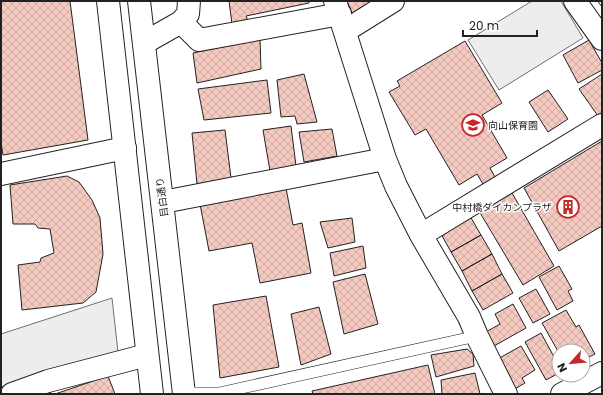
<svg xmlns="http://www.w3.org/2000/svg" width="603" height="395" font-family="Poppins,'Noto Sans JP',sans-serif">
<defs>
<pattern id="building-cross-hatch" width="8" height="8" patternUnits="userSpaceOnUse"><rect width="8" height="8" fill="#f3c9c0"/><path d="M0 0l8 8M0 8l8-8" fill="none" stroke="#d0aca5"/></pattern>
</defs>
<rect width="100%" height="100%" fill="#fff"/>
<path fill="#ededed" stroke="#6f6f6f" d="M532,1H561L583,38L499,90L468,40Z
M112,298L118,352L1,387V334Z"/>
<path fill="url(#building-cross-hatch)" stroke="#222" d="M1,1H70L88,140L3,155L1,143Z
M229,1H309V3L246,16L248,21L232,24Z
M347,1H373L352,13Z
M260,39L261,69L197,83L193,53Z
M589,40L602,63V70L578,83L563,55Z
M465,41L502,103L482,115L507,158L490,168L495,177L483,184L477,174L459,185L426,129L415,135L389,92L400,86L397,81Z
M304,74L317,122L297,124L295,116L281,117L277,80Z
M602,74V113L598,116L579,89Z
M267,80L271,113L204,120L198,89Z
M548,90L568,119L548,132L529,102Z
M291,126L296,166L270,171L263,130Z
M332,129L337,156L304,162L299,132Z
M225,130L231,178L197,184L192,133Z
M602,141V226L559,251L524,188Z
M67,176L79,182L92,200L100,218L103,254L96,292L83,303L22,310L18,265L40,262L41,258L54,253L50,229L38,228L35,224H13L10,185Z
M286,188L293,225L302,223L311,273L260,283L252,243L209,251L200,204Z
M512,193L554,266L523,285L479,211Z
M470,216L481,235L451,252L440,232Z
M352,218L355,242L328,248L320,222Z
M481,235L492,254L462,271L451,252Z
M363,246L366,268L334,276L330,253Z
M492,254L502,274L472,291L462,271Z
M559,266L572,289L568,291L573,301L557,310L539,277Z
M365,274L378,324L344,334L333,282Z
M502,274L513,293L483,310L472,291Z
M536,289L550,314L533,323L519,298Z
M266,296L279,367L220,378L213,305Z
M513,304L526,328L494,346L486,332L500,324L495,314Z
M319,307L331,354L301,365L291,314Z
M566,310L576,327L579,325L595,354L583,360V351H559V353L542,323Z
M541,333L559,366V373L546,380L525,342Z
M521,346L535,370L522,378L525,383L513,390L496,360Z
M467,349L473,354L474,366L436,377L431,355Z
M428,365L435,394H313L312,391Z
M475,373L480,394H442L441,380Z
M108,376L115,394H55Z"/>
<g fill="none" stroke-linecap="round" stroke-linejoin="round">
<g stroke="#222" stroke-width="12">
<path id="lane" d="M184,393H219L477,336"/>
</g>
<g stroke="#222" stroke-width="24">
<path id="street" d="M335,1L385,159L396,186L421,235L469,317L477,336L506,394
M575,1L602,39
M181,22L199,40L340,14
M345,31L393,1
M144,43L181,22L188,14L189,1
M1,174L125,148
M163,202L385,159
M421,235L602,125
M12,394L48,381L147,355
M562,394L602,373"/>
</g>
<g stroke="#222" stroke-width="24">
<path id="primary" d="M108,1L152,394
M139,1L184,394"/>
</g>
<use href="#lane" stroke="#fff" stroke-width="11"/>
<use href="#street" stroke="#fff" stroke-width="22"/>
<use href="#primary" stroke="#fff" stroke-width="22"/>
<g stroke="#222" stroke-width="4.5">
<path id="rail" d="M600,1L602,4"/>
</g>
<use href="#rail" stroke="#fff" stroke-width="3" stroke-dasharray="9" stroke-linecap="butt"/>
</g>
<defs>
<g id="school-ring" transform="scale(1.15)"><circle r="9.5" fill="#fff" stroke="#c62828" stroke-width="1.5"/><path d="M0-5L7-2L0 1L-7-2ZM-4 1L0 2.5L4 1V4Q0 6-4 4Z" fill="#c62828"/></g>
<g id="building-ring" transform="scale(1.15)"><circle r="9.5" fill="#fff" stroke="#c62828" stroke-width="1.5"/><path d="M-4-6H4V6H1V3H-1V6H-4ZM-2.5-4.3h1.7v1.8h-1.7ZM.8-4.3h1.7v1.8H.8ZM-2.5-1h1.7V.8h-1.7ZM.8-1h1.7V.8H.8Z" fill="#c62828"/></g>
</defs>
<g fill-rule="evenodd">
<use href="#school-ring" x="473" y="125"/>
<use href="#building-ring" x="568" y="207"/>
</g>
<g text-anchor="middle" dominant-baseline="central" stroke-width="3" stroke-linejoin="round" paint-order="stroke">
<g font-size="10" fill="#222" stroke="#fff" text-anchor="start">
<text x="488" y="125">向山保育園</text>
<text x="552" y="207" text-anchor="end">中村橋ダイカンプラザ</text>
</g>
<g font-size="10" fill="#222" stroke="#fff">
<text transform="translate(162 197) rotate(-97)">目白通り</text>
</g>
</g>
<rect width="603" height="395" fill="none" stroke="#222222" stroke-width="4"/>
<g transform="translate(571 363) rotate(243)"><circle r="19" fill="#ffffff" stroke="#a7a7a7"/>
<path d="M0-3L7 15L0 10L-7 15Z" fill="#c62828"/>
<text y="-6" font-size="11" font-weight="bold" text-anchor="middle" fill="#222222">N</text>
</g>
<path d="M463 30v6h74v-6" fill="none" stroke="#222222" stroke-width="2"/>
<text x="469" y="30" font-size="12" fill="#222222" stroke="#ffffff" stroke-width="3" paint-order="stroke">20 m</text>
</svg>
